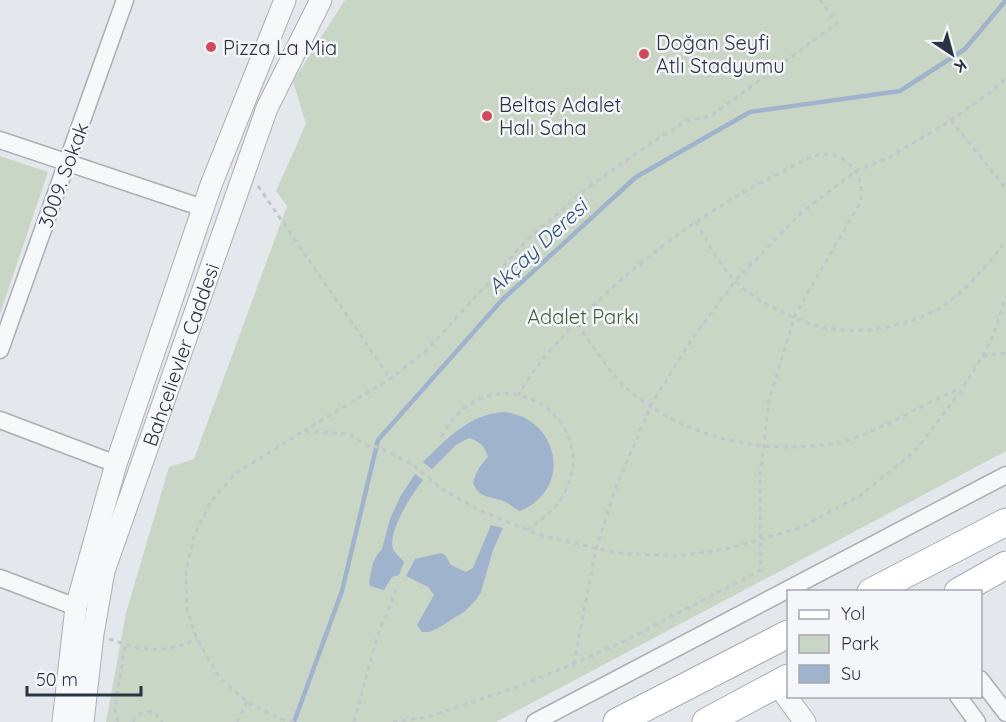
<svg xmlns="http://www.w3.org/2000/svg" width="1006" height="722" font-family="Quicksand,sans-serif">
<rect width="100%" height="100%" fill="#e4e7ec"/>
<path fill="#c9d6c5" d="M345,0H1006V451L496,722H106L126,613L169,467L194,459L287,206L276,191L306,124L293,81Z
M0,156L48,172L0,314Z"/>
<path fill="#9fb4cc" d="M504,412C560,418 573,490 520,511C514,509 513,506 507,503C493,494 481,502 473,483C476,472 480,465 488,457C485,446 479,441 469,438L457,444L432,469L423,462C447,439 469,414 504,412Z
M415,474L423,480C413,493 385,534 394,551C397,555 402,559 404,562L399,575L392,577L384,590L370,586L369,582L373,563L377,555L382,549L390,519L400,497Z
M491,525L503,528L493,550L481,592L475,601L465,611L440,627L429,632H422L417,625L434,595L428,587L406,576L415,559L441,553L445,555L451,565L466,572L473,568Z"/>
<g fill="none" stroke-linecap="round" stroke-linejoin="round">
<path stroke="#9fb4cc" stroke-width="4.5" d="M294,722L342,591L378,440L502,300L636,177L750,112L900,91L965,49L1006,0"/>
<g stroke="#a9aeb7" stroke-width="19">
<path id="minor" d="M0,140L203,208
M0,350L125,0
M0,420L116,464
M0,578L76,607
M980,679L1006,713
M958,696L977,722
M535,722L1006,475"/>
</g>
<g stroke="#a9aeb7" stroke-width="23">
<g id="tertiary">
<path d="M777,684L805,722"/>
<path d="M63,722L76,607L116,464L211,185L285,0"/>
<path id="s1" d="M83,722L93,634L104,571L267,108L321,0"/>
</g>
</g>
<g stroke="#a3abb8" stroke-width="29">
<path id="primary" d="M871,592L1006,522
M958,592L1006,565
M617,722L788,634
M706,722L788,678"/>
</g>
<path stroke="#c2c5cb" stroke-width="3" stroke-dasharray="4.5 4.5" stroke-linecap="butt" d="M951,120L1006,189
M258,186L390,378
M696,222C708,242 718,263 734,280C755,301 797,323 827,328C863,336 921,324 950,301C972,284 989,263 1006,241
M577,324C590,342 609,372 624,386C674,431 745,452 811,446C821,444 833,445 843,442C884,429 920,405 960,389
M983,356L1006,353
M304,431L390,379L427,350L526,241L587,188L647,146L686,121L711,116L837,23L820,0
M441,437C493,342 611,421 561,499C553,512 539,521 527,530
M109,639C145,651 161,655 197,639
M574,664L596,548L615,490L651,405L688,345L735,281L801,213L856,171L890,157L951,120L992,91L1006,78
M118,722L115,709L125,644
M133,722C140,708 155,708 162,722
M237,722L247,702
M294,722L281,719L247,702L219,677L197,639L187,609L186,572L194,535L211,501L236,473L304,431L349,434L367,445L378,447L412,464L442,489L479,510L537,534L616,553L677,556L726,549L800,528L861,495L915,451L962,389L983,356L995,331L1006,296
M354,722L377,637L398,585
M393,722L428,717L514,688L574,664L628,639L761,570L760,477L769,400L796,313L860,203C863,187 861,172 847,162C824,143 798,164 776,175C690,218 611,281 547,354C536,367 527,382 518,395"/>
<use href="#minor" stroke="#f7f8fa" stroke-width="16"/>
<use href="#tertiary" stroke="#f7f8fa" stroke-width="21"/>
<use href="#primary" stroke="#fff" stroke-width="27"/>
</g>
<g fill="#d1495b" stroke="#f4f6f9" stroke-width="2">
<circle cx="211" cy="47" r="6"/>
<circle cx="644" cy="54" r="6"/>
<circle cx="487" cy="116" r="6"/>
</g>
<g text-anchor="middle" dominant-baseline="central" stroke-width="5" stroke-linejoin="round" paint-order="stroke">
<g font-size="20" fill="#2b3445" stroke="#f4f6f9" text-anchor="start">
<text x="656" y="42">Doğan Seyfi<tspan x="656" dy="23">Atlı Stadyumu</tspan></text>
<text x="223" y="47">Pizza La Mia</text>
<text x="499" y="104">Beltaş Adalet<tspan x="499" dy="23">Halı Saha</tspan></text>
</g>
<g font-size="20" fill="#2b3445" stroke="#f4f6f9">
<text transform="translate(63 175) rotate(-70)">3009. Sokak</text>
<text stroke="none"><textPath href="#s1" startOffset="382">Bahçelievler Caddesi</textPath></text>
</g>
<g font-size="20" fill="#3f6138" stroke="#f4f6f9">
<text x="583" y="316">Adalet Parkı</text>
</g>
<g font-size="21" font-style="italic" fill="#34527a" stroke="#f4f6f9">
<text transform="translate(537 246) rotate(-43)">Akçay Deresi</text>
</g>
</g>
<rect x="787" y="590" width="195" height="108" fill="#f4f6f9" stroke="#a4a8b1" stroke-width="1.5"/>
<rect x="799" y="610" width="30" height="9" fill="#ffffff" stroke="#a4a8b1" stroke-width="1.5"/>
<text x="841" y="620" font-size="18" fill="#2b3445">Yol</text>
<rect x="799" y="635" width="30" height="18" fill="#c9d6c5" stroke="#a4a8b1" stroke-width="1.5"/>
<text x="841" y="650" font-size="18" fill="#2b3445">Park</text>
<rect x="799" y="665" width="30" height="18" fill="#9fb4cc" stroke="#a4a8b1" stroke-width="1.5"/>
<text x="841" y="680" font-size="18" fill="#2b3445">Su</text>
<g transform="translate(952 54) rotate(144)" stroke="#f4f6f9" stroke-width="4.5" paint-order="stroke">
<path d="M0-4.5L10 22L0 15L-10 22Z" fill="#2b3445"/>
<text y="-9" font-size="16" font-weight="bold" text-anchor="middle" fill="#2b3445">K</text>
</g>
<path d="M27 686v9h114v-9" fill="none" stroke="#2b3445" stroke-width="3"/>
<text x="36" y="686" font-size="18" fill="#2b3445" stroke="#f4f6f9" stroke-width="4.5" paint-order="stroke">50 m</text>
</svg>
